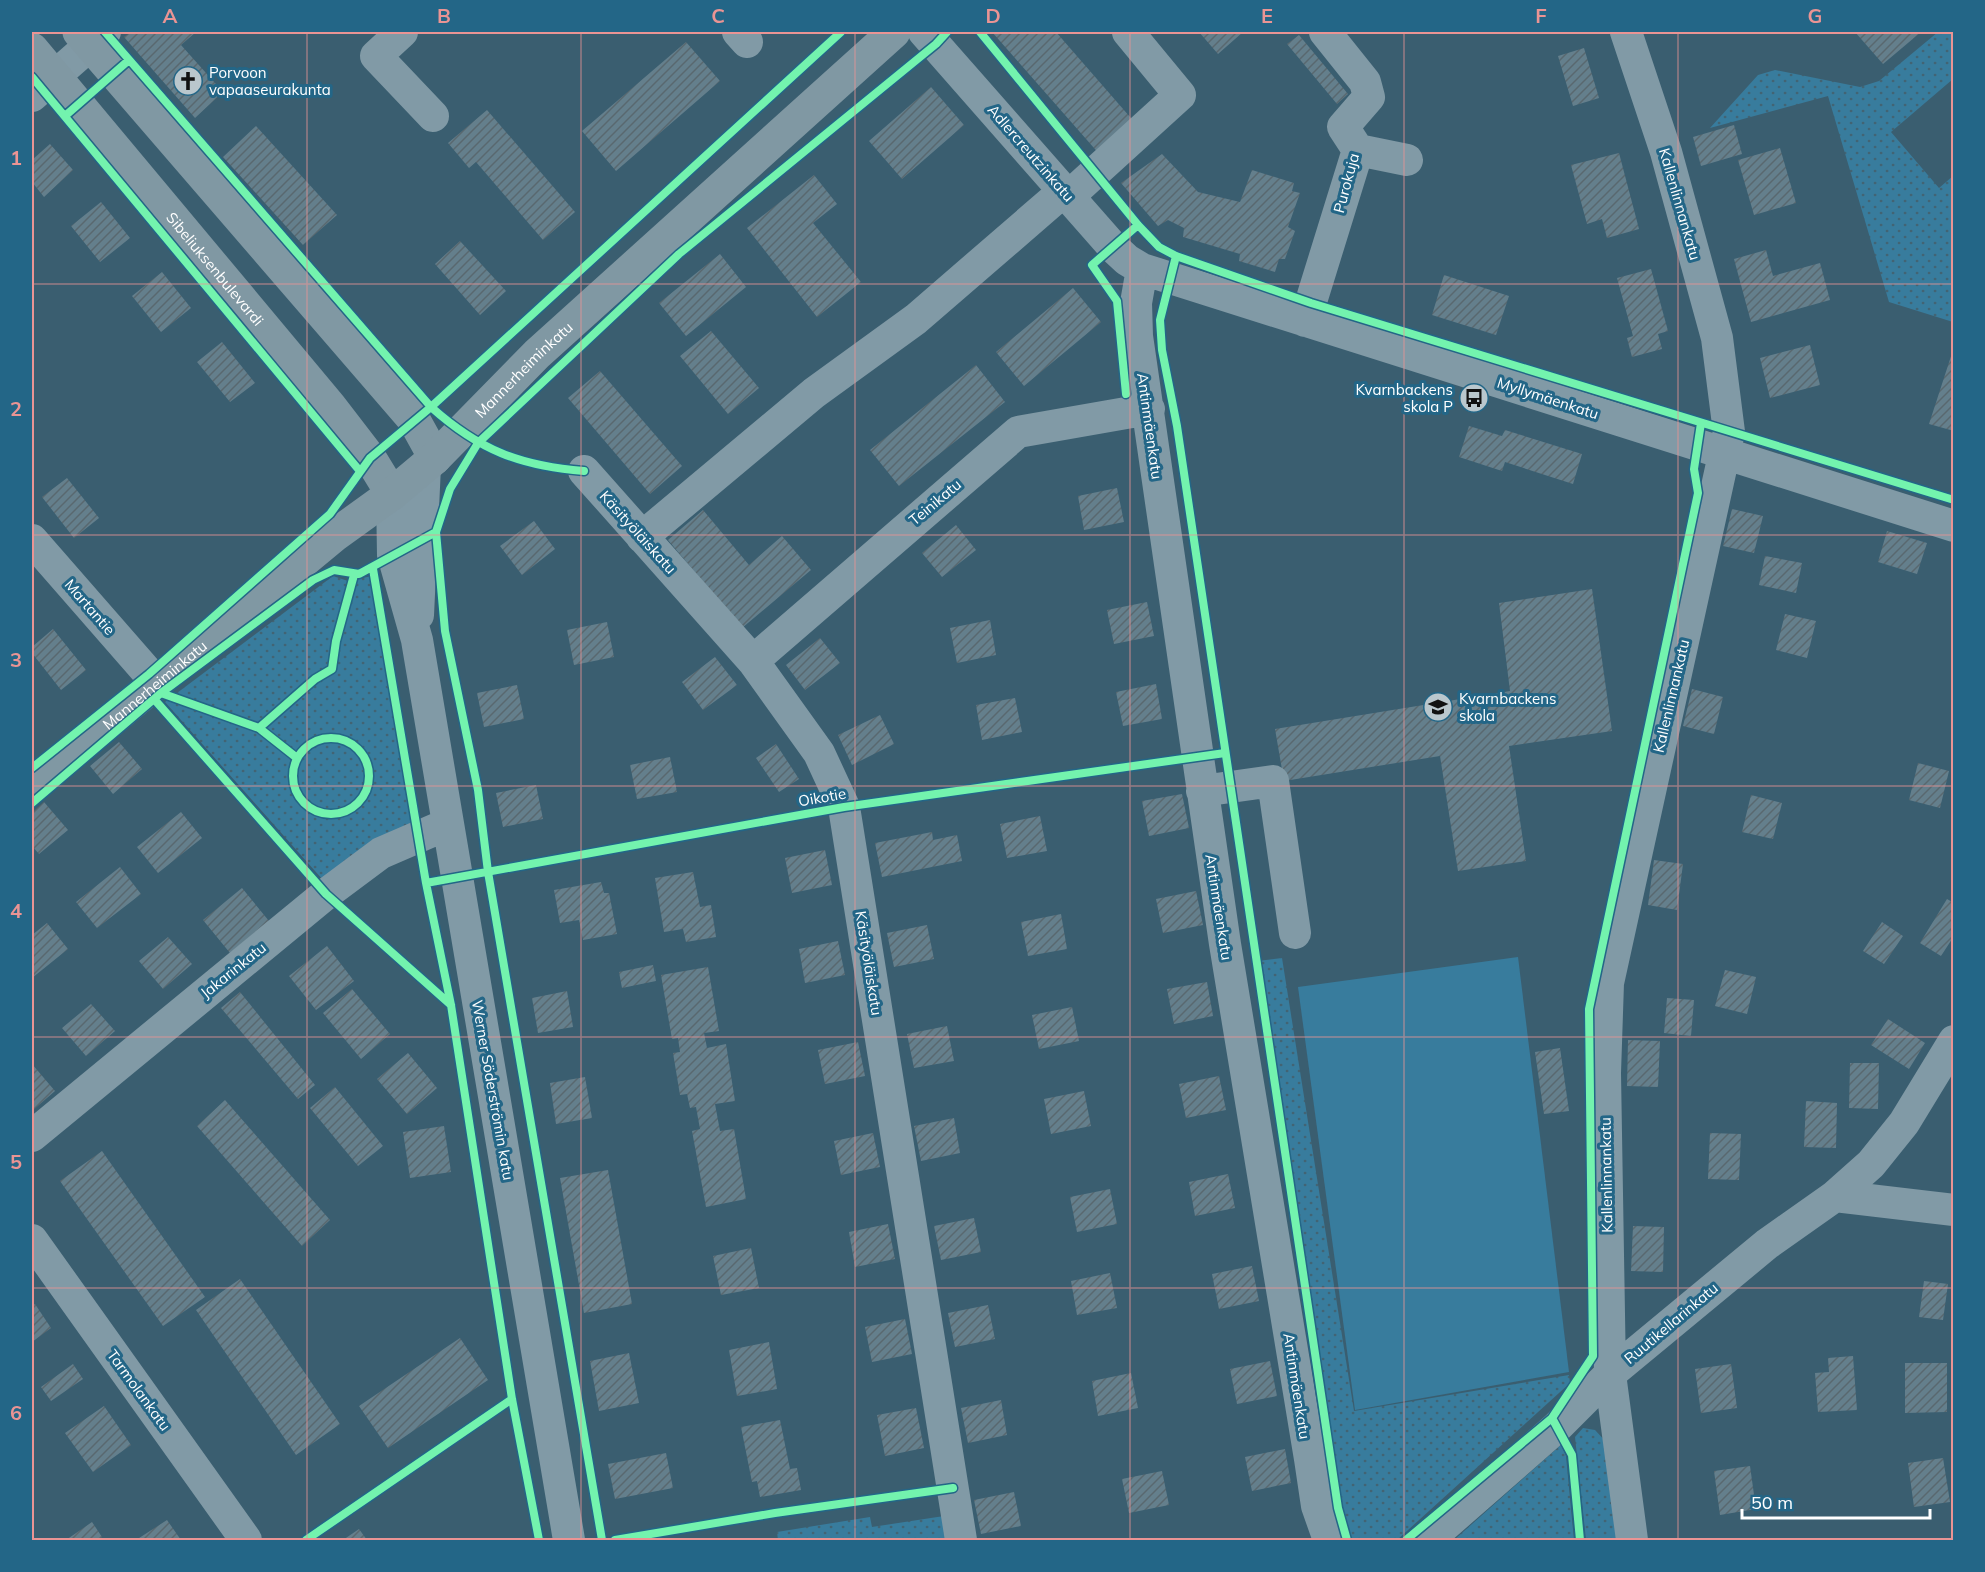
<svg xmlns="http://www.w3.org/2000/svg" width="1985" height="1572" font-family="Mulish,sans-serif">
<defs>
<pattern id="green-dots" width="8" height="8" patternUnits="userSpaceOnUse" patternTransform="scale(1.5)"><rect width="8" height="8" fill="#387c9d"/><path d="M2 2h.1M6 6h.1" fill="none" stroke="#426474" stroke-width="1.8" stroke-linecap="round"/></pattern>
<pattern id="building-hatch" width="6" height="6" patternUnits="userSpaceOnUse" patternTransform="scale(1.5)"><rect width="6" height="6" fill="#647f8c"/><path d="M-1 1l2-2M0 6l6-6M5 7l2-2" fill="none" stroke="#59686f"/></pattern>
</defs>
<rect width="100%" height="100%" fill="#3a5e70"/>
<path fill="url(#green-dots)" d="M1938,32H1953V79L1891,132L1939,188L1953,176V322L1889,302L1828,96L1710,128L1758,75L1775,70L1860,87L1879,81Z
M333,576L348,581L372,576L420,819L323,880L165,702Z
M1282,958L1354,1411L1569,1375L1570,1383L1397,1540H1350L1340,1498L1258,961Z
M1583,1428L1595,1430L1607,1443L1620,1540H1586L1575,1437Z
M1561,1445L1566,1456L1574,1540H1454Z
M944,1516L948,1540H778L777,1532L870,1517L872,1527Z"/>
<path fill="#387c9d" d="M1518,957L1569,1372L1355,1410L1298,987Z"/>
<path fill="url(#building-hatch)" d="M131,32H196L181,45L223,92L195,118L124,37Z
M992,32H1056L1137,125L1101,156Z
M1199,32H1243L1218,54Z
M1855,32H1921L1883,64Z
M1299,35L1348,94L1337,104L1287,44Z
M686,42L720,81L616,171L582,131Z
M1584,48L1599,98L1573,106L1558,56Z
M931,87L964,125L902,179L869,141Z
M487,110L575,212L543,240L476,162L469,168L448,143Z
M1734,125L1742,154L1701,166L1693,137Z
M256,126L337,215L303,245L223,157Z
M50,144L73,170L44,197L32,182V160Z
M1780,148L1796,203L1754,215L1738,160Z
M1619,153L1639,229L1607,238L1602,219L1587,224L1571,165Z
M1162,154L1198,192L1240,202L1252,170L1294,183L1292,191L1300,193L1288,227L1295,231L1285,259H1279L1275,272L1239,261L1240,254L1183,237L1184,228L1168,220L1158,226L1121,183Z
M814,175L837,204L813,223L861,282L817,317L747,228Z
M101,202L130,238L100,262L71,226Z
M460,241L506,291L480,315L435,264Z
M1766,250L1773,276L1820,263L1830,300L1751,322L1734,259Z
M720,254L746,287L686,336L659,303Z
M1651,269L1668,331L1658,334L1662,349L1632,357L1627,338L1633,336L1617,278Z
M162,272L191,308L161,332L132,296Z
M1444,275L1509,296L1496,335L1432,315Z
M1073,288L1101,322L1024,386L996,352Z
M711,331L759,388L728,414L680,356Z
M222,342L255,383L230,402L197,362Z
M1810,345L1820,385L1770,398L1760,358Z
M1954,347V431L1929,424Z
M976,365L1005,402L899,486L870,450Z
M600,371L682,466L650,494L568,398Z
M1469,426L1502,436L1505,430L1582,454L1573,484L1505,462L1502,471L1459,457Z
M67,478L99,518L74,538L42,497Z
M1117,488L1124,522L1084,530L1078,496Z
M1732,509L1763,516L1754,553L1723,546Z
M703,510L749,565L782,536L811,570L742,628L668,540Z
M534,521L555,549L522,575L500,546Z
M956,525L976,550L942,577L922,553Z
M1887,531L1927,543L1917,574L1878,562Z
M1765,556L1802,563L1796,593L1759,585Z
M1592,589L1612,731L1509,746L1526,861L1458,871L1440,756L1284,781L1275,729L1510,691L1499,603Z
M1147,602L1154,636L1114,644L1107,610Z
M1785,614L1816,621L1807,658L1776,650Z
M990,620L996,655L957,663L950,628Z
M607,622L614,657L574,665L567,630Z
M53,629L86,670L61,690L32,653V647Z
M820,638L840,663L805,690L786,665Z
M715,657L737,685L703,710L682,682Z
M1156,684L1162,719L1123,726L1116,692Z
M517,685L524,719L484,727L477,693Z
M1692,689L1723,697L1714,734L1683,726Z
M1015,698L1022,732L982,740L976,705Z
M880,715L894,744L852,765L838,735Z
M119,742L142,769L113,794L90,766Z
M776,744L799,779L779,792L756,758Z
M670,757L677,792L637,799L630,765Z
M1918,763L1949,771L1940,808L1909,800Z
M536,785L543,819L503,827L496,793Z
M1182,794L1189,828L1149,836L1142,801Z
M1751,795L1782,803L1773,839L1742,832Z
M44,802L68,830L39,854L32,846V813Z
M181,812L202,838L158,873L137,847Z
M1040,816L1047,851L1007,858L1000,824Z
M932,832L933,840L957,835L962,861L882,877L875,843Z
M825,850L832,885L792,893L785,858Z
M1654,860L1683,864L1677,910L1648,905Z
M120,867L141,894L97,928L76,902Z
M693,872L700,907L711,905L716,937L686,942L683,929L664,932L655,878Z
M601,882L604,893H609L617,934L583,940L579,920L560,923L554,890Z
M242,888L269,921L230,953L203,920Z
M1196,891L1203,925L1163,933L1156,899Z
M1947,899L1954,903V936L1941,956L1920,943Z
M1061,914L1067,949L1028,956L1021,922Z
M1882,922L1903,936L1884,964L1863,951Z
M47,923L68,949L32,978V935Z
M927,925L934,959L894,967L887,933Z
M168,937L192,964L163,989L139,961Z
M838,941L845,975L805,983L799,949Z
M327,946L354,981L316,1010L289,976Z
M653,965L656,981L622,988L619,972Z
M708,967L719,1031L704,1033L707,1048L726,1044L735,1101L715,1104L720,1131L734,1129L746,1199L706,1207L692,1131L700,1129L696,1107L690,1108L687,1094L680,1095L673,1053L680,1052L678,1038L672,1039L661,975Z
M1725,970L1756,977L1747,1014L1715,1006Z
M1207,982L1213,1016L1174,1024L1167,989Z
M352,989L390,1034L361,1059L323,1013Z
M567,991L573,1027L538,1033L532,998Z
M240,992L315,1085L298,1099L221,1008Z
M1667,998L1694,1000L1691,1036L1664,1033Z
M91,1004L115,1031L86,1056L62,1028Z
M1072,1007L1079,1041L1039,1049L1032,1015Z
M1888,1019L1925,1043L1909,1069L1871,1045Z
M947,1026L954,1061L914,1068L907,1034Z
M1628,1040L1660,1041L1658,1087L1627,1086Z
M858,1042L865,1076L825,1084L818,1050Z
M1560,1048L1569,1111L1544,1114L1535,1052Z
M408,1053L437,1088L407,1114L377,1079Z
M1850,1063H1879L1878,1109L1849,1108Z
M32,1064L55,1091L32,1111Z
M1219,1076L1226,1110L1186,1118L1179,1084Z
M585,1077L592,1118L556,1124L550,1083Z
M335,1087L383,1146L358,1166L310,1108Z
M1084,1091L1091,1126L1051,1134L1044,1099Z
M225,1100L330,1220L302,1246L197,1126Z
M1806,1101L1837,1103L1836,1148L1804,1147Z
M954,1118L960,1153L921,1161L914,1126Z
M444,1126L451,1172L410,1178L403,1132Z
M873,1133L880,1167L841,1175L834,1141Z
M1710,1133L1741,1134L1739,1180L1708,1179Z
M102,1151L205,1297L163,1326L60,1181Z
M608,1170L632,1304L584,1313L560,1178Z
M1228,1174L1235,1208L1195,1216L1189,1182Z
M1110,1189L1117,1224L1077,1232L1070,1197Z
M974,1218L981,1252L941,1260L934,1226Z
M888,1224L895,1259L855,1267L849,1232Z
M1633,1226L1664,1227L1663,1272L1631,1271Z
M751,1248L759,1288L721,1295L713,1256Z
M1252,1266L1259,1301L1219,1309L1212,1274Z
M1110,1273L1117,1308L1077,1315L1071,1281Z
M240,1279L340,1424L296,1455L196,1310Z
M1924,1281L1948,1284L1943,1320L1919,1317Z
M35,1304L51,1328L32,1342V1306Z
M988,1305L995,1339L955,1347L948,1313Z
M905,1319L912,1354L872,1362L865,1327Z
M460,1338L488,1380L388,1448L359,1406Z
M769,1342L777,1389L737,1396L729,1350Z
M629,1353L639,1403L599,1411L590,1361Z
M1853,1356L1857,1410L1818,1412L1815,1373L1829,1372L1828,1358Z
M1270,1361L1277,1396L1237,1404L1230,1369Z
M1905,1363H1947V1412L1905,1413Z
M73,1364L83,1379L51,1401L41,1387Z
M1731,1364L1737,1408L1701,1413L1695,1369Z
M1131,1373L1138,1408L1098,1416L1092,1381Z
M1001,1400L1007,1435L968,1443L961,1408Z
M104,1406L131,1445L93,1472L65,1433Z
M916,1408L924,1448L885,1456L877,1415Z
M780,1420L790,1469L797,1468L801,1490L760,1497L757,1481L752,1482L741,1427Z
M1285,1449L1291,1483L1252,1491L1245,1457Z
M666,1453L673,1488L615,1499L608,1464Z
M1943,1458L1950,1502L1914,1507L1908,1463Z
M1750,1466L1756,1509L1720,1515L1714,1471Z
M1162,1471L1169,1505L1129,1513L1122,1479Z
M1014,1492L1021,1526L981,1534L974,1500Z
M167,1520L181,1540H136Z
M92,1522L102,1537L97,1540H66Z
M359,1529L367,1540H343Z"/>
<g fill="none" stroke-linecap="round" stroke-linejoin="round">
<path stroke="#819aa6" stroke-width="32" d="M402,32L376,56L433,116
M738,32L747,42
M924,32L1113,247L1127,260L1142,269L1954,526
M1626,32L1666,152L1717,338L1729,432L1608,983L1605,1073L1610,1374L1632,1540
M32,96L105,32
M1358,150L1407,160
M1069,196L1180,95L1128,32
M1142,269L1136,303L1137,336L1225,944L1310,1459L1317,1506L1329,1540
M1305,321L1358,150L1343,127L1369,97L1365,82L1325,32
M584,471L753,661L819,753L844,807L961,1540
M392,494L393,555L417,640L569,1540
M642,537L814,393L916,319L1064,191
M32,540L149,674
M418,615L425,466
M753,661L1018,432L1149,409
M1202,791L1273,781L1295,933
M32,1136L326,894L381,853L448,824
M1835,1196L1954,1210
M32,1240L246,1540
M1428,1540L1557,1427L1610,1374L1767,1244L1835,1196L1871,1164L1904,1123L1954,1041"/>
<g stroke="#8098a3" stroke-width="33">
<path d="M79,32L414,420L435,458"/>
<path id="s1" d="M32,49L330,406L370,458L392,494"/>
<path id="s2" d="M32,786L335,535L392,494L435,458L537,354L894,32"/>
</g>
<g stroke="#236687" stroke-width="11">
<path id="cycleway" d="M105,32L431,407C479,450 520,466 584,471
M980,32L1138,225L1159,247L1176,256L1311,303L1954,500
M32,77L359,470
M65,116L129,60
M1176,256L1160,320L1162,350L1177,426L1338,1508L1347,1540
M1126,394L1117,301L1092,265L1138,225
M436,532L445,631L478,790L488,872L602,1540
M373,569L426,883L451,1005L512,1399L539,1540
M161,693L259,728L297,758
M154,699L326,894L451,1005
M259,728L315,679L332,669L336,641L354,575
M293 776a38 38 0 1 1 76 0a38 38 0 1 1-76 0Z
M32,768L149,674L330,514L370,458L431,407L841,32
M32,803L161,693L313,580L334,570L359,574L436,532L450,489L478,443L679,254L936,44L947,32
M426,883L844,807L1225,753
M1552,1418L1572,1455L1580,1540
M306,1540L512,1399
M615,1540L775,1513L953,1488
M1406,1540L1552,1418L1593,1356L1589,1009L1698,493L1694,469L1701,423"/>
</g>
<use href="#cycleway" stroke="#73f3ae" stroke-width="8"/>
</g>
<path fill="none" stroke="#ea9494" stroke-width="1.5" stroke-opacity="0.55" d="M307,32V1540M581,32V1540M855,32V1540M1130,32V1540M1404,32V1540M1678,32V1540M32,284H1954M32,535H1954M32,786H1954M32,1037H1954M32,1288H1954"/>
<defs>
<g id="church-disc" transform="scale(1.5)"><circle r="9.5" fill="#bac7cd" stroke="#236687"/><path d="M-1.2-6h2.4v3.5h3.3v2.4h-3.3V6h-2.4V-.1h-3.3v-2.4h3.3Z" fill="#111"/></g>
<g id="bus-disc" transform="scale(1.5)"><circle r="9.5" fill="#bac7cd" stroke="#236687"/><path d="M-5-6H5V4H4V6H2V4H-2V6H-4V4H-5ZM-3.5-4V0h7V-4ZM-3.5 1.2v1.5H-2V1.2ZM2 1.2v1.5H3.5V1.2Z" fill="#111"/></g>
<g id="school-disc" transform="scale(1.5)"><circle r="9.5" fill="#bac7cd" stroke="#236687"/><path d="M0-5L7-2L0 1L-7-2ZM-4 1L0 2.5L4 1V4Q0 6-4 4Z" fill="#111"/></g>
</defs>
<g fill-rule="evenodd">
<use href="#church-disc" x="188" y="81"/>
<use href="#bus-disc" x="1474" y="398"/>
<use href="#school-disc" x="1438" y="707"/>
</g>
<g text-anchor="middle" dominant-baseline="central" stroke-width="6" stroke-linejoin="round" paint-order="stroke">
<g font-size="15" fill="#fff" stroke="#236687" text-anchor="start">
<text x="209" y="72">Porvoon<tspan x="209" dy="17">vapaaseurakunta</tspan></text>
<text x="1453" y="389" text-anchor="end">Kvarnbackens<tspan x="1453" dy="17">skola P</tspan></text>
<text x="1459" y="698">Kvarnbackens<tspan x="1459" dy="17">skola</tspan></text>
</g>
<g font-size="15" fill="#fff" stroke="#236687">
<text transform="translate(1031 153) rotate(49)">Adlercreutzinkatu</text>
<text transform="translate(1346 183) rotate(-75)">Purokuja</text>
<text transform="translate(1680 204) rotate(74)">Kallenlinnankatu</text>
<text stroke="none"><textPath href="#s1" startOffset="286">Sibeliuksenbulevardi</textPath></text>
<text stroke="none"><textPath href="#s2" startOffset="645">Mannerheiminkatu</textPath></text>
<text transform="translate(1548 398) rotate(18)">Myllymäenkatu</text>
<text transform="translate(1150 426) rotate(82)">Antinmäenkatu</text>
<text transform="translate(935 502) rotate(-40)">Teinikatu</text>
<text transform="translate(638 532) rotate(48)">Käsityöläiskatu</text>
<text transform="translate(90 607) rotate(49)">Martantie</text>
<text stroke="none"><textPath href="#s2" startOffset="159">Mannerheiminkatu</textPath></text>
<text transform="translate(1671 696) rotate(-77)">Kallenlinnankatu</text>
<text transform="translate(822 797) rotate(-10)">Oikotie</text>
<text transform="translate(1219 907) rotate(81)">Antinmäenkatu</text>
<text transform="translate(869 963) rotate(81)">Käsityöläiskatu</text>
<text transform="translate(233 970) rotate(-39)">Jakarinkatu</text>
<text transform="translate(493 1090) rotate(80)">Werner Söderströmin katu</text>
<text transform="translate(1606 1175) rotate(-91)">Kallenlinnankatu</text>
<text transform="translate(1671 1323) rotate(-40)">Ruutikellarinkatu</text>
<text transform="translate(1297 1386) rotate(81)">Antinmäenkatu</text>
<text transform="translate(139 1390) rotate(54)">Tarmolankatu</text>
</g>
</g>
<rect width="1985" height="1572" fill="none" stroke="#236687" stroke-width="66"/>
<path d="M1742 1509v9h188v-9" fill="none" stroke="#ffffff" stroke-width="3"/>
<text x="1751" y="1509" font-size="18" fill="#ffffff" stroke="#236687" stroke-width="4.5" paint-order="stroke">50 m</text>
<rect x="33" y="33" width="1919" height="1506" fill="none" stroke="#ea9494" stroke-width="2"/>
<g font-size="20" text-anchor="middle" font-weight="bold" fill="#ea9494">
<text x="170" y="23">A</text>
<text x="444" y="23">B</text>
<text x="718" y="23">C</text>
<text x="993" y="23">D</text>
<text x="1267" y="23">E</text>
<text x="1541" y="23">F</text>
<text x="1815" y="23">G</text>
<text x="16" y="165">1</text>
<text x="16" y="416">2</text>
<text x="16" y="667">3</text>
<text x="16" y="918">4</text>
<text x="16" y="1169">5</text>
<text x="16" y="1420">6</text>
</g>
</svg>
